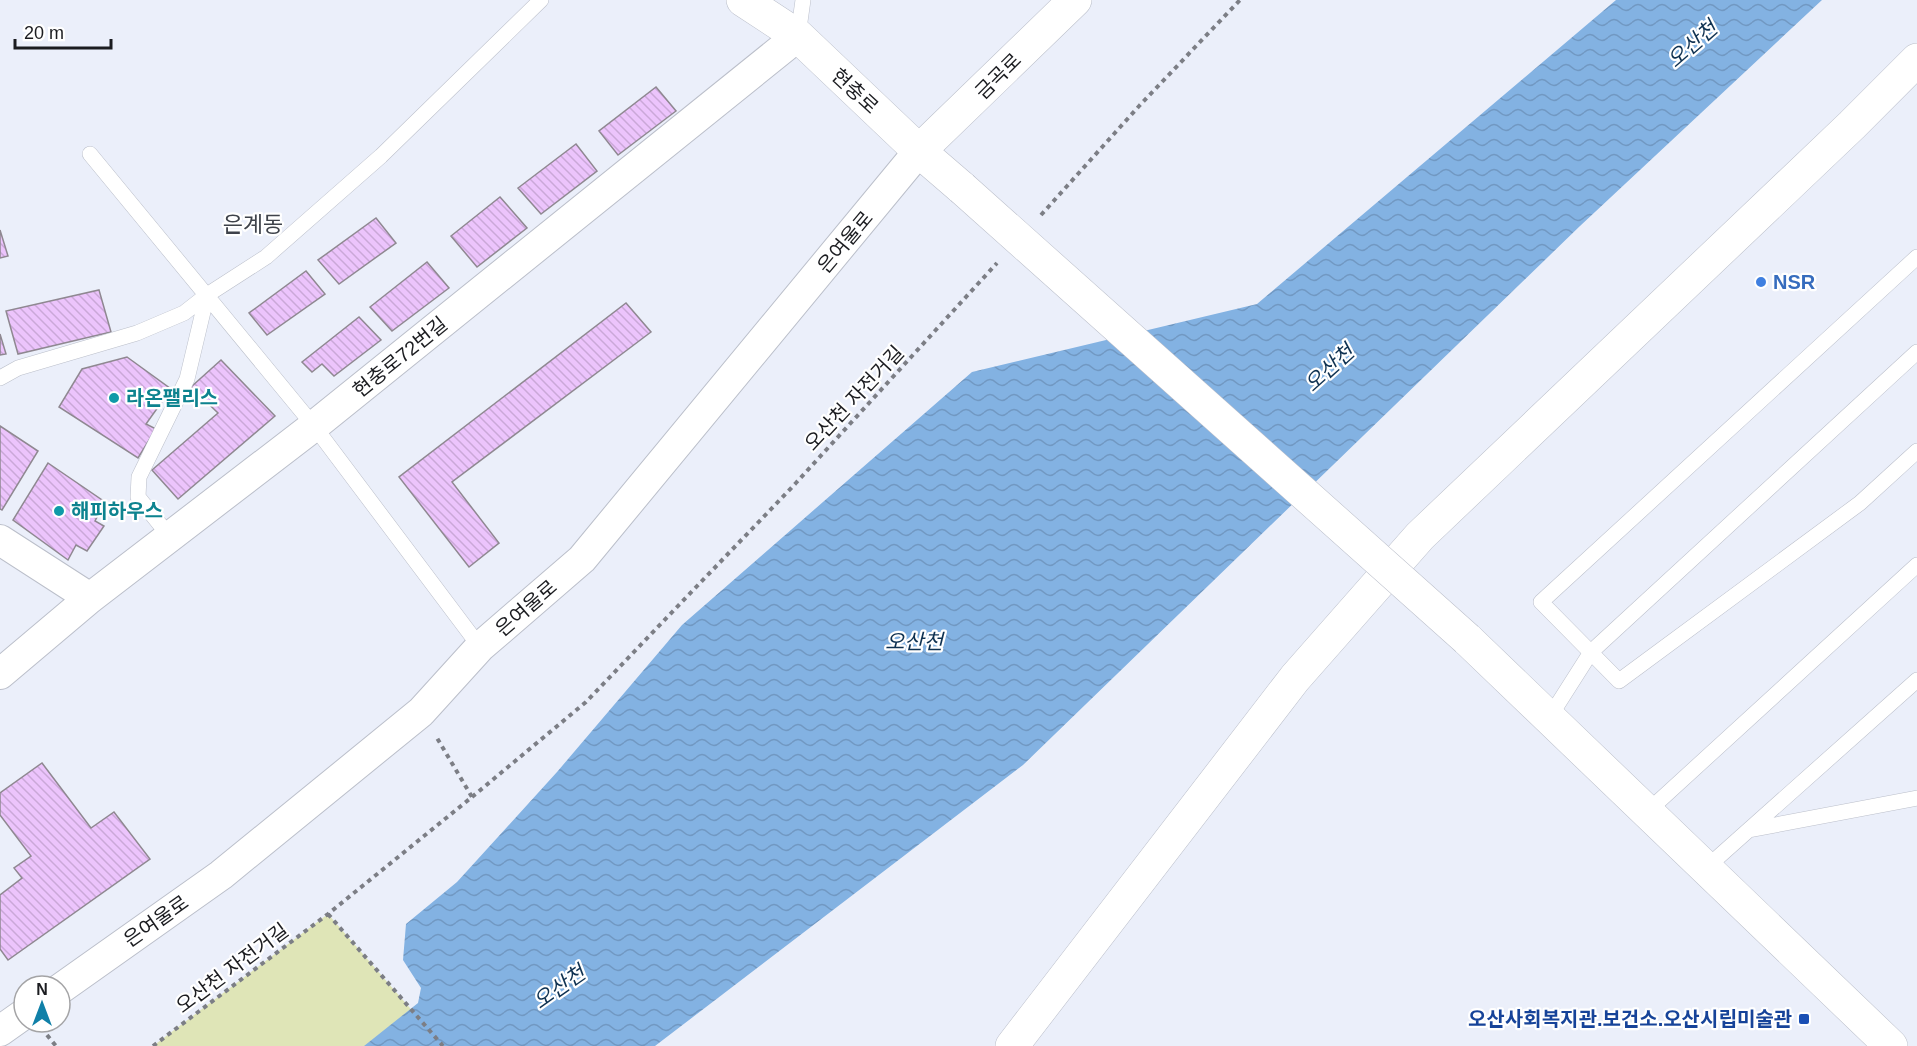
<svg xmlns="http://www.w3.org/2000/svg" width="1917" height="1046" font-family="Arial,'Noto Sans KR',sans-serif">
<defs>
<pattern id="water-waves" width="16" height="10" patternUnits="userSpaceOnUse" patternTransform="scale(1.5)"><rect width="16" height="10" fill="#83b2e2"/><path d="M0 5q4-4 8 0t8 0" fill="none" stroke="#7198c2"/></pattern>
<pattern id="building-back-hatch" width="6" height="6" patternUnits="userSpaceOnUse" patternTransform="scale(1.5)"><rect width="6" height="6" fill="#ecc4fc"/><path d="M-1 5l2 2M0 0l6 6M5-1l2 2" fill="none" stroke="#caa8d8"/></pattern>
</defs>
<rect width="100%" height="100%" fill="#ebeffa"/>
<path fill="#dfe5b7" d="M328,914L443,1046H153Z"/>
<path fill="url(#water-waves)" d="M1616,0H1822L1580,226L1023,765L655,1046H364L418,1003L421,988L403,960L406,924L457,882L557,772L682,625L972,372L1257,304Z"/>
<path fill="url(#building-back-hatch)" stroke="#8f8891" stroke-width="1.5" d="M656,87L676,111L618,155L599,131Z
M576,144L597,171L541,214L518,188Z
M500,197L527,228L477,267L451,236Z
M376,218L396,243L339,284L318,260Z
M0,230L8,256L0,258Z
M427,262L449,288L392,331L370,307Z
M306,271L325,294L267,335L249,313Z
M99,290L111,332L18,354L6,311Z
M626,303L651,332L452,482L499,543L469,567L399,477Z
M359,317L381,340L334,376L322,364L312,372L302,362Z
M0,334L6,354L0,355Z
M127,357L171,389L146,424L156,429L138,458L59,407L82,369Z
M221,360L275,416L178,499L152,470L218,413L191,387Z
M0,426L38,451L2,510L0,509Z
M48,463L105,502L95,521L104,526L87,551L76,545L68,560L13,520Z
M42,763L91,828L114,812L150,859L8,960L0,949V895L22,878L14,868L31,856L0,815V793Z"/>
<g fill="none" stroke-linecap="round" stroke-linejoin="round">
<g stroke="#bbbfca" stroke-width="16">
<path id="lane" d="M798,36L803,0
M90,154L314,426L480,647
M1917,257L1541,602L1619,681L1860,503L1917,451
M0,378L18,368L137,333L184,313L207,295L266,257L381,156L541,0
M170,537L138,497L139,477L187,379L207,295
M1549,718L1591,652L1917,352
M1647,812L1917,565
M1749,830L1917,798
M1706,868L1917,680"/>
</g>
<g stroke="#bbbfca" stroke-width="32">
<path id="street" d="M0,540L90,598
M0,674L90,598L314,426L798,36
M60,989L221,875L421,712L480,647L582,559L919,151
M0,1031L24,1014"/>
</g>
<g stroke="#bbbfca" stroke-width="34">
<path id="secondary" d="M743,0L798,36L919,151L962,188
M919,151L1075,0
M1467,639L1891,1046
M1012,1046L1295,678L1420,536L1852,125L1917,60"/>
</g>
<path stroke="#7c7e85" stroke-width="4" stroke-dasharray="4.5 4.5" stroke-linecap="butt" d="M1041,215L1140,105L1240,0
M472,797L586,702L795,484L997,263
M328,914L443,1046
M47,1035L56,1046
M153,1046L328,914L472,797L437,738"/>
<use href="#lane" stroke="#fff" stroke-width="15"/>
<use href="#street" stroke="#fff" stroke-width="30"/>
<use href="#secondary" stroke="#fff" stroke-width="33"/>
<g stroke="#bbbfca" stroke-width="34" stroke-linecap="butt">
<path id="secondary-bridge" d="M962,188L1467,639"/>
</g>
<use href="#secondary-bridge" stroke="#fff" stroke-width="33"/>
</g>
<circle fill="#3f7fe0" stroke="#fff" stroke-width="2" cx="1761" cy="282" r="6"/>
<g fill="#0f9aa8" stroke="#fff" stroke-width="2">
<circle cx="114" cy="398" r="6"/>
<circle cx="59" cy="511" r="6"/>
</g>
<rect fill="#1a4fb4" stroke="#fff" stroke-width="2" x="1798" y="1013" width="12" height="12" rx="3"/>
<g text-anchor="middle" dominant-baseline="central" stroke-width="4.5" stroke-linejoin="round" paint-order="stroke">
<g font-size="20" fill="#1b1c20" stroke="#fff">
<text transform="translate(998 76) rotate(-45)">금곡로</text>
<text transform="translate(855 91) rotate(43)">현충로</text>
<text transform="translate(845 242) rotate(-50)">은여울로</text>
<text transform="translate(400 357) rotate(-39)">현충로72번길</text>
<text transform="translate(854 398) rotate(-47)">오산천 자전거길</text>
<text transform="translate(526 608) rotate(-41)">은여울로</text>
<text transform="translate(156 921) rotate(-35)">은여울로</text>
<text transform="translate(232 968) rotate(-37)">오산천 자전거길</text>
</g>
<g font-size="20" font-weight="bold" fill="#366cbe" stroke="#fff" text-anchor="start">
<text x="1773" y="282">NSR</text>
</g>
<g font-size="20" font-weight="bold" fill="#0d838f" stroke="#fff" text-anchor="start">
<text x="126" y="398">라온팰리스</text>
<text x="71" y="511">해피하우스</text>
</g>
<g font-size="20" font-weight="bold" fill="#164399" stroke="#fff" text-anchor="end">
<text x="1792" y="1019">오산사회복지관.보건소.오산시립미술관</text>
</g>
<g font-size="21" font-style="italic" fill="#0e3151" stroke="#fff">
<text transform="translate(1692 44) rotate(-41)">오산천</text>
<text transform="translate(1329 368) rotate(-42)">오산천</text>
<text x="914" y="641">오산천</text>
<text transform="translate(559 987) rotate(-35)">오산천</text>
</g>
<g font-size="22" fill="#3e424a" stroke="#fff">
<text x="253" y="224">은계동</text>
</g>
</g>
<g transform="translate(42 1004)"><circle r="28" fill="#ffffff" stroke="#a4a4a6" stroke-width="1.5"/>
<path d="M0-4.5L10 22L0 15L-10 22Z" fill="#1080a8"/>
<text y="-9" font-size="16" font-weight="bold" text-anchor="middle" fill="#1b1c20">N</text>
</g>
<path d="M15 39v9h96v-9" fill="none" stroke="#1b1c20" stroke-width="3"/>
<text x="24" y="39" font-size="18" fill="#1b1c20" stroke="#ffffff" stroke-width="4.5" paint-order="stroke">20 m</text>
</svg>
